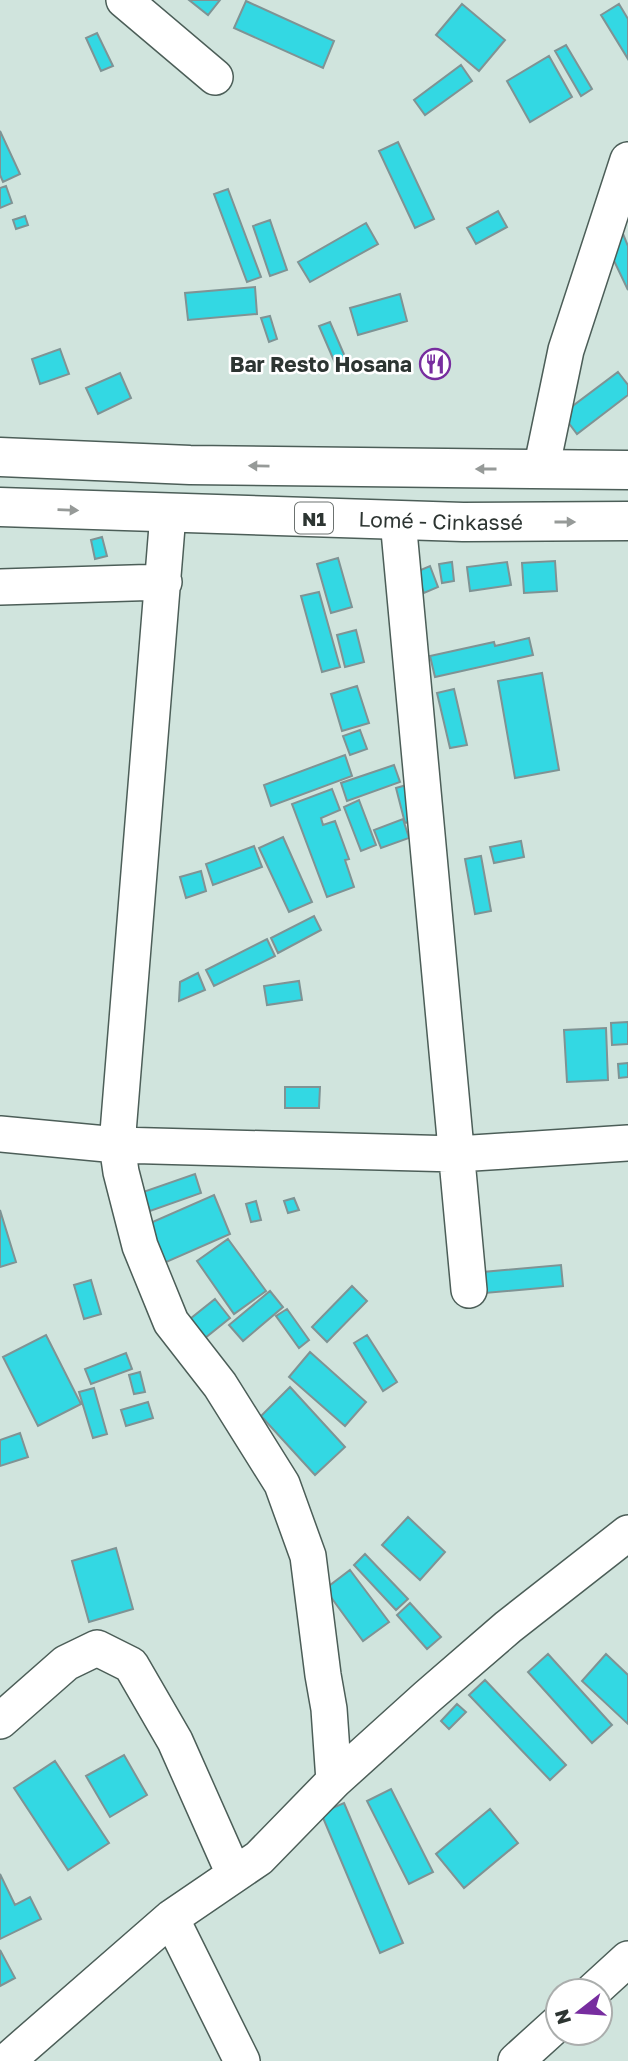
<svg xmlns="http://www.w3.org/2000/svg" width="628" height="2061" font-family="'Golos Text',sans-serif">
<rect width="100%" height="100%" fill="#d0e4dd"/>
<path fill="#33d8e3" stroke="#7f9394" stroke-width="2" d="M189,0H220L208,15Z
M246,1L334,41L323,68L234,28Z
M462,4L505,40L479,71L436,35Z
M619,4L628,19V59L601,15Z
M97,33L113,66L101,71L86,38Z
M566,45L592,89L581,96L555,51Z
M549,56L572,97L530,122L507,81Z
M461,65L472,81L425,115L414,100Z
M0,131L20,174L3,182L0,175Z
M398,142L434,219L415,228L379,151Z
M6,186L12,203L0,208V188Z
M228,189L261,277L247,282L214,194Z
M498,211L507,227L476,244L467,228Z
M25,216L28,225L16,229L13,220Z
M270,220L287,270L270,276L253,226Z
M366,223L378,244L310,282L298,262Z
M623,234L628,246V290L605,242Z
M255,287L257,314L188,320L185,293Z
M400,294L407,321L358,335L350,308Z
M270,316L277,339L269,342L261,318Z
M330,322L349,366L338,370L319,326Z
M60,349L69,374L40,384L32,359Z
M618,372L628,385V395L577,434L562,414Z
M120,373L131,398L98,414L86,388Z
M102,537L107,556L95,559L91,540Z
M338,558L352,607L331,613L317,564Z
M555,561L557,591L524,593L522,563Z
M452,562L454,581L442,583L439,564Z
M507,562L511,585L470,591L467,567Z
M430,566L438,587L424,593L416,572Z
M319,592L340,667L322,672L301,596Z
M356,630L364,662L345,667L337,635Z
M529,638L533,655L435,677L430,656L494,642L495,646Z
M542,673L559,770L515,778L498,681Z
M357,686L369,723L342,731L331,694Z
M454,689L467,745L450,748L437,693Z
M360,730L367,749L350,755L343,736Z
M345,755L352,776L271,806L264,785Z
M394,765L400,782L347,801L341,783Z
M410,784L420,819L405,823L396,788Z
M332,789L340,810L321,818L323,825L335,821L349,859L345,860L354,887L327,897L292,804Z
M359,800L376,845L361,851L344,807Z
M403,819L409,838L381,848L374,830Z
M283,837L312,902L289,912L259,848Z
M521,841L524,857L494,863L490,847Z
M254,846L262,867L213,885L206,864Z
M481,856L491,911L475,914L465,859Z
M201,871L206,891L186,898L180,877Z
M314,916L321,930L278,953L271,938Z
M267,939L275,956L214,986L206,970Z
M198,973L205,990L179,1001L180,982Z
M299,981L302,1000L267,1005L264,986Z
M628,1022V1044L612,1045L611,1023Z
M606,1028L608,1080L567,1082L564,1030Z
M628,1063V1077L619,1078L618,1064Z
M285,1087H320L319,1108H285Z
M195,1174L201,1193L150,1211L143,1192Z
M214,1195L230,1234L164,1263L148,1224Z
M294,1198L299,1210L288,1213L284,1201Z
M256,1201L261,1220L251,1222L246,1204Z
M0,1210L16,1262L0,1267Z
M228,1239L266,1291L234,1314L197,1261Z
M561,1265L563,1286L485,1293L483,1272Z
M91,1280L101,1314L84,1319L74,1285Z
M352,1286L367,1301L327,1342L312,1327Z
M270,1291L283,1307L243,1341L229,1325Z
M215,1299L230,1318L205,1338L190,1319Z
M287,1309L309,1340L299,1348L276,1316Z
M46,1335L81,1404L38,1426L3,1357Z
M367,1335L397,1382L383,1391L354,1343Z
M310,1352L366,1402L345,1426L289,1377Z
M126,1353L132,1369L91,1384L85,1369Z
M140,1372L145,1392L134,1394L129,1375Z
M290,1387L345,1447L315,1475L261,1416Z
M94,1388L107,1434L93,1438L79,1392Z
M148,1402L153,1418L126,1426L121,1410Z
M20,1433L28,1457L0,1466V1440Z
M408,1517L445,1552L420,1580L382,1545Z
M116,1548L133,1609L89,1622L72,1561Z
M365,1554L408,1599L396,1610L354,1565Z
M350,1570L389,1622L363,1641L325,1589Z
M410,1603L441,1637L427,1649L397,1615Z
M548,1654L612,1725L592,1743L528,1672Z
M606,1654L628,1675V1724L582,1681Z
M485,1680L566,1765L550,1780L469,1695Z
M457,1704L466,1712L449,1729L441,1721Z
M124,1755L147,1795L110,1817L86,1776Z
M55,1761L109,1843L68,1870L14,1788Z
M391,1789L433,1872L409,1884L367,1801Z
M344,1803L403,1943L380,1953L321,1813Z
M490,1809L518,1843L464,1888L436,1854Z
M0,1874L15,1905L30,1897L41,1919L0,1939Z
M0,1950L15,1978L0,1986Z"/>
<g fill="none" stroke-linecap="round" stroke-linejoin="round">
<g stroke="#4c5e58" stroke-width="38">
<path id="street" d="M124,0L215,77
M541,470L566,350L628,160
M168,514L117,1145L121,1172L140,1246L171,1322L220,1385L282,1484L308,1556L323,1675L329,1709L334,1781
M398,520L469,1290
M0,587L164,582
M0,1134L117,1145L457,1154L628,1143
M0,1721L66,1663L97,1648L131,1665L175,1741L234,1874
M171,1918L242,2061
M593,1991L628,1959
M7,2061L171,1918L259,1858L334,1781L427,1697L508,1627L628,1533
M516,2061L558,2023"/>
</g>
<g stroke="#4c5e58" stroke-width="41">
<g id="highway">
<path d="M0,457L190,465L628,470"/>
<path id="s1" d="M0,507L463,522L628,521"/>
</g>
</g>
<use href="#street" stroke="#fff" stroke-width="35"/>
<use href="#highway" stroke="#fff" stroke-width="38"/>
</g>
<defs><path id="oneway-solid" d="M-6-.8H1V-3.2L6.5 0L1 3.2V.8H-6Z" transform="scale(1.75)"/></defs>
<g fill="#969a98">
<use href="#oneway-solid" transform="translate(259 466) rotate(-179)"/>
<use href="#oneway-solid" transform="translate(486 469) rotate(-180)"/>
<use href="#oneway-solid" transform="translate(68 510) rotate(2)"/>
<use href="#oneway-solid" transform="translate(565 522)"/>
</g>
<defs>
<g id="restaurant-ring" transform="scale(1.575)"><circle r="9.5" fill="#fff" stroke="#772d9f" stroke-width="1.5"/><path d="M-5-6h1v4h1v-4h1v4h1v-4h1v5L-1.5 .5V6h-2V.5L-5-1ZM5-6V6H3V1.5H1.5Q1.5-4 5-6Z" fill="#772d9f"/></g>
</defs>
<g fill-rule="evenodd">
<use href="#restaurant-ring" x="435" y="364"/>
</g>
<g text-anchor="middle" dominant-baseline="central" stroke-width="5" stroke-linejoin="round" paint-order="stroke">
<rect fill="#fff" stroke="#6c7270" stroke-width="2" x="295" y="502.5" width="38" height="31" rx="5"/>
<g font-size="19" font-weight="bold" fill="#2d3532">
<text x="314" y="518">N1</text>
</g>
<g font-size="21" font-weight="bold" fill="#2d3532" stroke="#fff" text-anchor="end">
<text x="412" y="364">Bar Resto Hosana</text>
</g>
<g font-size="21" fill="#2d3532" stroke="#fff">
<text stroke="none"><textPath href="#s1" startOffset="441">Lomé - Cinkassé</textPath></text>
</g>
</g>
<g transform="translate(579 2012) rotate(253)"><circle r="33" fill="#ffffff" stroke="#abaead" stroke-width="2"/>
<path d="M0-5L12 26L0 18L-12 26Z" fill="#772d9f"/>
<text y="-10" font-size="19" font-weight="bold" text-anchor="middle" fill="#2d3532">N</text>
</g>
</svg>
